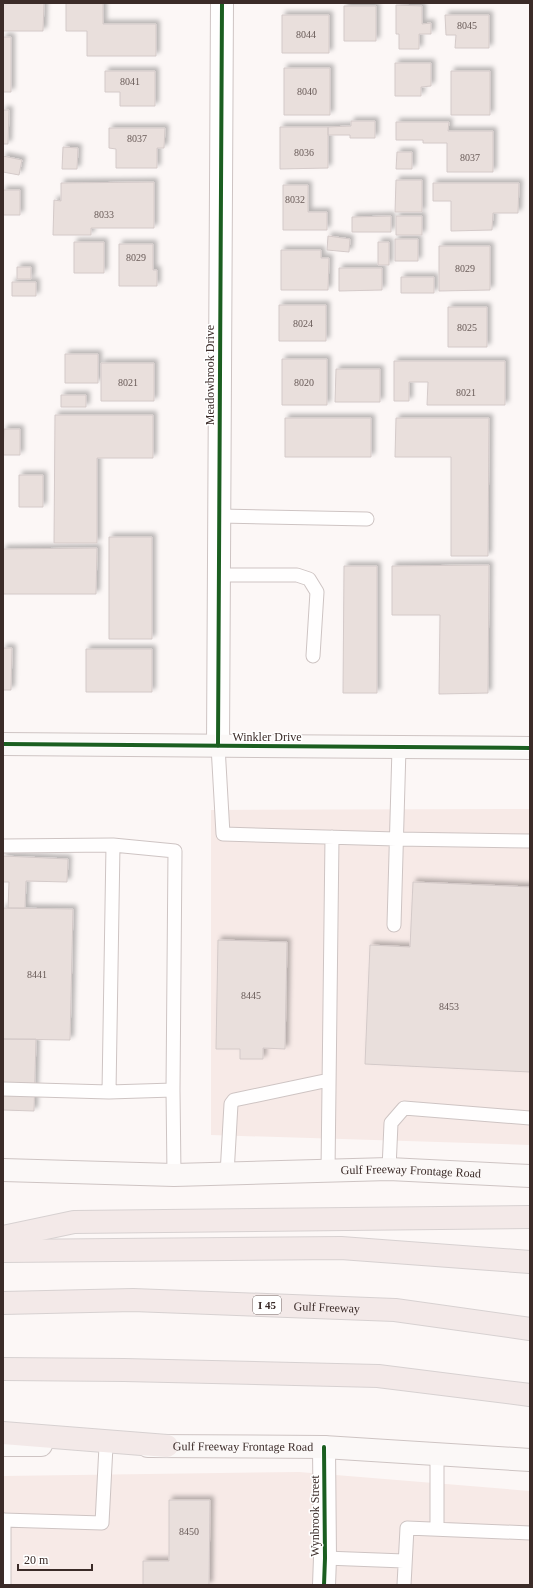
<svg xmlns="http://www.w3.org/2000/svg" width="533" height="1588" font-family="'Times New Roman',serif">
<defs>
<filter id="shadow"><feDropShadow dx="3.5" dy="-3.5" stdDeviation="2" flood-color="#0004"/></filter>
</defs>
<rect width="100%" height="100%" fill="#fcf7f6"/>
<path fill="#f7eae7" d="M530,809V1145L211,1135V810Z
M299,1472L530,1491V1585H3V1476Z"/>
<path fill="#e9dfdc" stroke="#d4cac9" filter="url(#shadow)" d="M3,3H44L43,31H3Z
M66,3H103V24H156V56H87V31H66Z
M396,5L422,6V24L431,23V34H419V49H399V34H396Z
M344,6H376V41H344Z
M282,15H329V53H282Z
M445,15H489V48H455L456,35H446Z
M3,37H11V92H3Z
M395,63H431V86L421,87V96H395Z
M284,68H330V115H284Z
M105,71H155V106H120V92H105Z
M451,71H490V115H451Z
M3,110H9L8,144H3Z
M351,121H375V138H350V135H328V127L351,126Z
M396,122H449L448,131H493V172H447V143H423V140H396Z
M280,127H328V168L280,169Z
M109,128H165L164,148H157V168H116V149L109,148Z
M63,147L78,148L77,169H62Z
M397,152H412V169H396Z
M3,156L22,160L19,175L3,172Z
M396,180H422V212H395Z
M154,182V228H91V235H53L54,200L61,201V183Z
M433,183H519L518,213H493L492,230L451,231V201H433Z
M283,185H308V212H327V230H283Z
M3,190H20V215H3Z
M391,216V232H352V217Z
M396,216H422V235H396Z
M328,236L350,239L349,252L327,250Z
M395,239H418V261H395Z
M74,242H104V273H74Z
M378,242H389V265H378Z
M119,244H153V270H157V286H119Z
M439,246H490V290L439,291Z
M281,250H321V258H329L328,290H281Z
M17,267H31V279H17Z
M339,268H382V290L339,291Z
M401,277H434V293H401Z
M12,282H36V296H12Z
M279,305H326V341H279Z
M448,307H487V347H448Z
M65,354H98V383H65Z
M282,359H327V405H282Z
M394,361H505V405H427L428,382H409V401H394Z
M101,363H154V401H101Z
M336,369H380V402H335Z
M61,395H86V407H61Z
M55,415H153V458H97V543H54Z
M285,418H371V457H285Z
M396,418H489L488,556H451V457H395Z
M4,429H20V455H3Z
M19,475H43V507H19Z
M109,537H152V639H109Z
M97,548L96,594H3V549Z
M489,565L488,693L439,694L440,615H392V566Z
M344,566H377V693H343Z
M3,648H12L11,690H3Z
M86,649H152V692H86Z
M3,856L68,859L67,882L26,881L25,908H8L9,882H3Z
M413,882L530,887V1072L365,1064L370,945L410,947Z
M3,908L73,909L70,1040L3,1039Z
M218,940L287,942L285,1049L263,1048V1059H240V1049H216Z
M3,1039H36L34,1111L3,1110Z
M169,1500H210L209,1585H143V1561H169Z"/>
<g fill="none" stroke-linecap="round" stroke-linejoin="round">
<g stroke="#cec4c3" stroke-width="15">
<path id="lane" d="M220,516L367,519
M219,575H297L309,579L317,592L313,656
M218,746L223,834L396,839L530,841
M3,846L113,845L175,851L173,1090L174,1175
M394,925L399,748
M3,1089L109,1092L173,1090
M109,1092L113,845
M389,1169L391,1123L404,1108L530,1118
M328,1171L332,837
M227,1174L231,1104L234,1100L329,1080
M437,1454V1529
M3,1520L102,1523L106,1446
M4,1520V1585
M325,1558L404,1561
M404,1585L407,1528L530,1533"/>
</g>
<g stroke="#cec4c3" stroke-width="24">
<path id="street" d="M218,746L222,3
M324,1585L325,1558L324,1447"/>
</g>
<g stroke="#cec4c3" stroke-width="24">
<g id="secondary">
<path d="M3,744L530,748"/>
<path id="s1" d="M3,1170L174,1175L389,1169L530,1176"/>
<path d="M3,1445H41"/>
<path id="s2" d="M148,1446L324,1447L530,1460"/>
</g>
</g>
<g stroke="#d7d1d1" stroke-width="24">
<g id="highway">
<path d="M3,1237L74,1222L530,1217"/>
<path d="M3,1251L341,1248L530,1262"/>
<path id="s3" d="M3,1303L133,1300L395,1310L530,1329"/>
<path d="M3,1369L124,1370L378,1376L530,1395"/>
<path d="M3,1433L167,1446"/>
</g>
</g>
<use href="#lane" stroke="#fffefe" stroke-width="13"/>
<use href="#street" stroke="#fffefe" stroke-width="22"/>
<use href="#secondary" stroke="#fbf8f7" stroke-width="22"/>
<use href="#highway" stroke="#f3e9e8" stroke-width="22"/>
<g stroke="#fff" stroke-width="6">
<path id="cycleway" d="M3,744L530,748
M218,746L222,3
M324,1585L325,1558L324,1447"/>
</g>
<use href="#cycleway" stroke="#1b5e20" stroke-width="4"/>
</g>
<g text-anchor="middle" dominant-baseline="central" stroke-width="3" stroke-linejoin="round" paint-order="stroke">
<g font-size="10" fill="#685a57">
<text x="467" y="25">8045</text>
<text x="306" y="34">8044</text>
<text x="130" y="81">8041</text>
<text x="307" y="91">8040</text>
<text x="137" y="138">8037</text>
<text x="304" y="152">8036</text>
<text x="470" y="157">8037</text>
<text x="295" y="199">8032</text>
<text x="104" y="214">8033</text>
<text x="136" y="257">8029</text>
<text x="465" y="268">8029</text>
<text x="303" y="323">8024</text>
<text x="467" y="327">8025</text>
<text x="128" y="382">8021</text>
<text x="304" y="382">8020</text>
<text x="466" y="392">8021</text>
<text x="37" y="974">8441</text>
<text x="251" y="995">8445</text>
<text x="449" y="1006">8453</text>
<text x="189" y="1531">8450</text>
</g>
<rect fill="#fff" stroke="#766b68" stroke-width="1" x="253" y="1296" width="28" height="18" rx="3"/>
<g font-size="11" font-weight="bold" fill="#3b2b28">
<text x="267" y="1305">I 45</text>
</g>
<g font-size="12" fill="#3b2b28" stroke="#fff">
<text transform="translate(210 375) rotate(-90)">Meadowbrook Drive</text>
<text x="267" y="737">Winkler Drive</text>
<text stroke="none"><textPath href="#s1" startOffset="408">Gulf Freeway Frontage Road</textPath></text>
<text stroke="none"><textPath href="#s3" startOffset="324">Gulf Freeway</textPath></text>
<text stroke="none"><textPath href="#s2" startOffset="95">Gulf Freeway Frontage Road</textPath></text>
<text transform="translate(315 1516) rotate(-90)">Wynbrook Street</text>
</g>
</g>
<rect width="533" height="1588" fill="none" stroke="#3b2b28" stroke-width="8"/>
<path d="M18 1564v6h74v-6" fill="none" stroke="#3b2b28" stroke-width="2"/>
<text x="24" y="1564" font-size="12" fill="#3b2b28" stroke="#ffffff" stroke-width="3" paint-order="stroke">20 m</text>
</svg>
